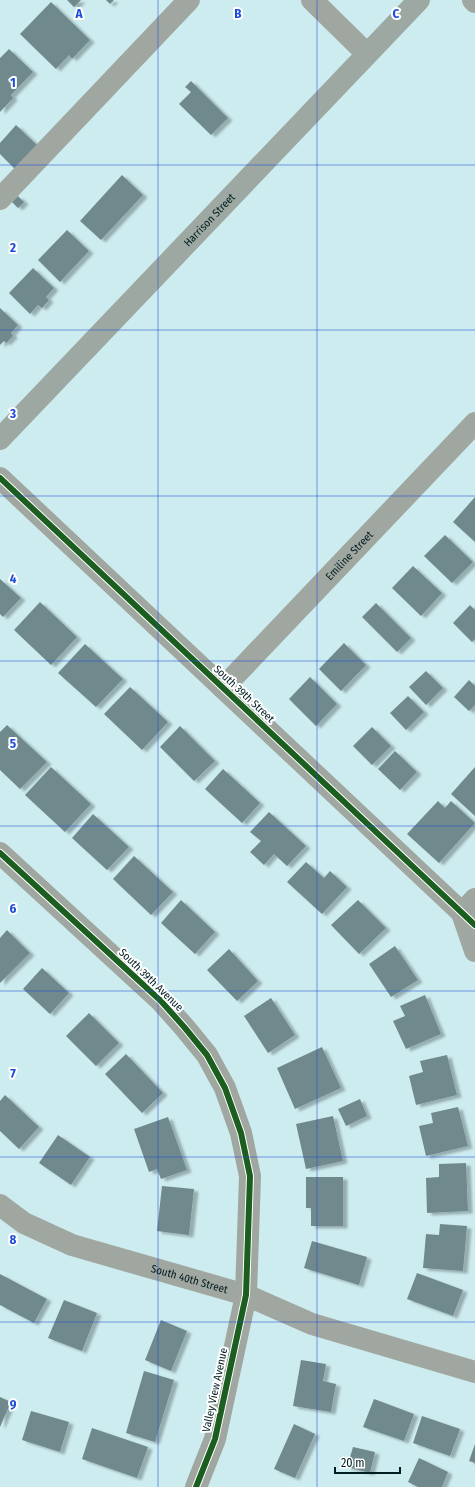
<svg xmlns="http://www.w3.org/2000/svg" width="475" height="1487" font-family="'Fira Sans Condensed',sans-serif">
<defs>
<filter id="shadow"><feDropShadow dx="4.5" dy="2.5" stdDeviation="1" flood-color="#0004"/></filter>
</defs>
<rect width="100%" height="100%" fill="#cdecef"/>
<path fill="#70898c" filter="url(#shadow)" d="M67,0H81L74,7Z
M106,0H114L110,4Z
M51,2L90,40L72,59L69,55L56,69L20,34Z
M9,49L33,72L11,95L13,98L0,112V58Z
M191,81L228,118L211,135L179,104L191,92L185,87Z
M16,125L37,145L15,169L0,154V143Z
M122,175L143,195L101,240L80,221Z
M18,196L24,202L18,208L12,202Z
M67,230L89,251L60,282L38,260Z
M33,268L54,288L46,297L49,300L42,308L38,305L30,314L9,293Z
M0,308L18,325L11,333L13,336L6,343L4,341L0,345Z
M475,497V542L453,522Z
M445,535L473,562L452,583L424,556Z
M413,566L442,593L421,616L392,588Z
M0,579L21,598L3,617L0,614Z
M40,602L77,637L51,665L14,630Z
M376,603L411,638L397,652L362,617Z
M470,605L475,610V639L472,642L453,623Z
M344,643L366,665L341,691L319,669Z
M85,644L123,679L96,707L58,673Z
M426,671L443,688L426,705L409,687Z
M310,677L337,704L316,726L289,699Z
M469,680L475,686V705L469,711L454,697Z
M130,687L168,722L142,750L104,714Z
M408,696L424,712L406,730L390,713Z
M7,725L47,762L20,789L0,770V732Z
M180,726L215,761L194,781L160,747Z
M372,727L391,746L372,765L353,746Z
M395,751L417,772L400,790L378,769Z
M51,767L91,804L65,832L25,795Z
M475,767V816L451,794Z
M223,769L260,803L242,823L205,789Z
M438,801L445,808L451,801L475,823L439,863L407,834Z
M269,812L306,846L287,866L274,854L264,865L250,852L261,841L250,832Z
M93,814L129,847L107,870L72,838Z
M134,856L173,892L151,915L113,879Z
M306,862L324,878L330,871L347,887L322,914L287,882Z
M181,900L215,932L195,954L161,923Z
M358,900L386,928L359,954L331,925Z
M7,930L30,953L0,983V938Z
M395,946L418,980L391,997L369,964Z
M229,949L258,981L237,1001L207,970Z
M42,968L69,993L50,1014L23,989Z
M425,995L441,1034L406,1049L393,1021L405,1016L400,1006Z
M271,998L295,1035L268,1053L244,1016Z
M89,1013L119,1043L96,1066L66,1036Z
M322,1047L341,1088L295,1109L277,1068Z
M126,1054L163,1093L142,1113L105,1074Z
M447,1055L457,1095L416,1105L409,1076L423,1072L420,1061Z
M5,1095L39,1127L19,1149L0,1131V1101Z
M360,1099L367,1116L346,1126L338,1109Z
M458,1107L468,1146L426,1156L419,1126L433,1123L431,1113Z
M333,1116L343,1161L306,1169L296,1124Z
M168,1117L187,1170L161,1179L157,1169L149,1172L134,1129Z
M58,1135L90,1157L71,1185L39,1163Z
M466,1163L468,1211L427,1213L426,1178L439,1177V1164Z
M306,1177H343V1226H311V1208H306Z
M162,1186L194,1189L189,1235L157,1231Z
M440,1224L467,1226L463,1271L423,1268L426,1234L439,1235Z
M312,1241L367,1257L359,1285L304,1268Z
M417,1273L463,1290L453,1316L407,1299Z
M0,1274L47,1299L34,1323L0,1305Z
M64,1300L97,1313L82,1351L48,1338Z
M161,1320L187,1331L171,1371L145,1360Z
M301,1360L326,1364L323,1381L336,1384L331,1412L293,1406Z
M144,1371L174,1380L155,1442L126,1433Z
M0,1397L11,1402L0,1427Z
M374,1399L414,1414L404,1441L363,1427Z
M31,1411L69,1422L60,1452L22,1440Z
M422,1416L460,1429L450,1456L413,1443Z
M294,1424L315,1434L295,1478L274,1469Z
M92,1428L148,1447L137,1478L82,1459Z
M475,1444V1463L469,1461Z
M353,1447L375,1452L370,1473L347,1467Z
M419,1458L448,1472L442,1487H418L408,1482Z"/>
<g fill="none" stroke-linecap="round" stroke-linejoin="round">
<g stroke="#a0a6a0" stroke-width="22">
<path d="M312,0L367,54"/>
<path d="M473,0L475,2"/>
<path d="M0,199L189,0"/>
<path d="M0,478L475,925"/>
<path id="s1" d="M223,688L475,423"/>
<path d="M0,853L161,1001L185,1028L207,1055L225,1088L241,1133L250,1176L246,1295L215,1439L196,1487"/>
<path d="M475,899L462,913L475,951"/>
<path id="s2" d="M0,1205L24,1223L72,1245L246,1295L312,1324L475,1372"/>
</g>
<path stroke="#9ca8a1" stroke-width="22" id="s3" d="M0,439L419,0"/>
<g stroke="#fff" stroke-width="8">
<path id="cycleway" d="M0,478L475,925
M0,853L161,1001L185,1028L207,1055L225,1088L241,1133L250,1176L246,1295L215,1439L196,1487"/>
</g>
<use href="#cycleway" stroke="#1b5e20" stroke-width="6"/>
</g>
<path fill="none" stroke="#1d4ed8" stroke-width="1" stroke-opacity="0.55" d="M158,0V1487M317,0V1487M0,165H475M0,330H475M0,496H475M0,661H475M0,826H475M0,991H475M0,1157H475M0,1322H475"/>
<g text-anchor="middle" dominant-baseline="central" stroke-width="4" stroke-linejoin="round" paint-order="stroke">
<g font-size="11" fill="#001d20" stroke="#fff">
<text stroke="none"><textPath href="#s3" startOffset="303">Harrison Street</textPath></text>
<text stroke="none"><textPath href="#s1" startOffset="183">Emiline Street</textPath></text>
<text transform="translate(244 694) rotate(43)">South 39th Street</text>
<text transform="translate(151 980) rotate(44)">South 39th Avenue</text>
<text stroke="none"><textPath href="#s2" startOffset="205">South 40th Street</textPath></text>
<text transform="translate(215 1390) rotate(-78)">Valley View Avenue</text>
</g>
</g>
<g font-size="13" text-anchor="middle" font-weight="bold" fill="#1d4ed8" stroke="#fff" stroke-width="4" stroke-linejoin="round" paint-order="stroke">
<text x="79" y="18">A</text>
<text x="238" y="18">B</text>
<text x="396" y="18">C</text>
<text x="13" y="87">1</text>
<text x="13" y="252">2</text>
<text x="13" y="418">3</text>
<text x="13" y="583">4</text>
<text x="13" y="748">5</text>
<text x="13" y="913">6</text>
<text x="13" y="1078">7</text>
<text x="13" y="1244">8</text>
<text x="13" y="1409">9</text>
</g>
<path d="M335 1467v6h65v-6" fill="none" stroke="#001d20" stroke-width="2"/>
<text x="341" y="1467" font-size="12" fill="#001d20" stroke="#ffffff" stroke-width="3" paint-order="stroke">20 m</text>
</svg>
